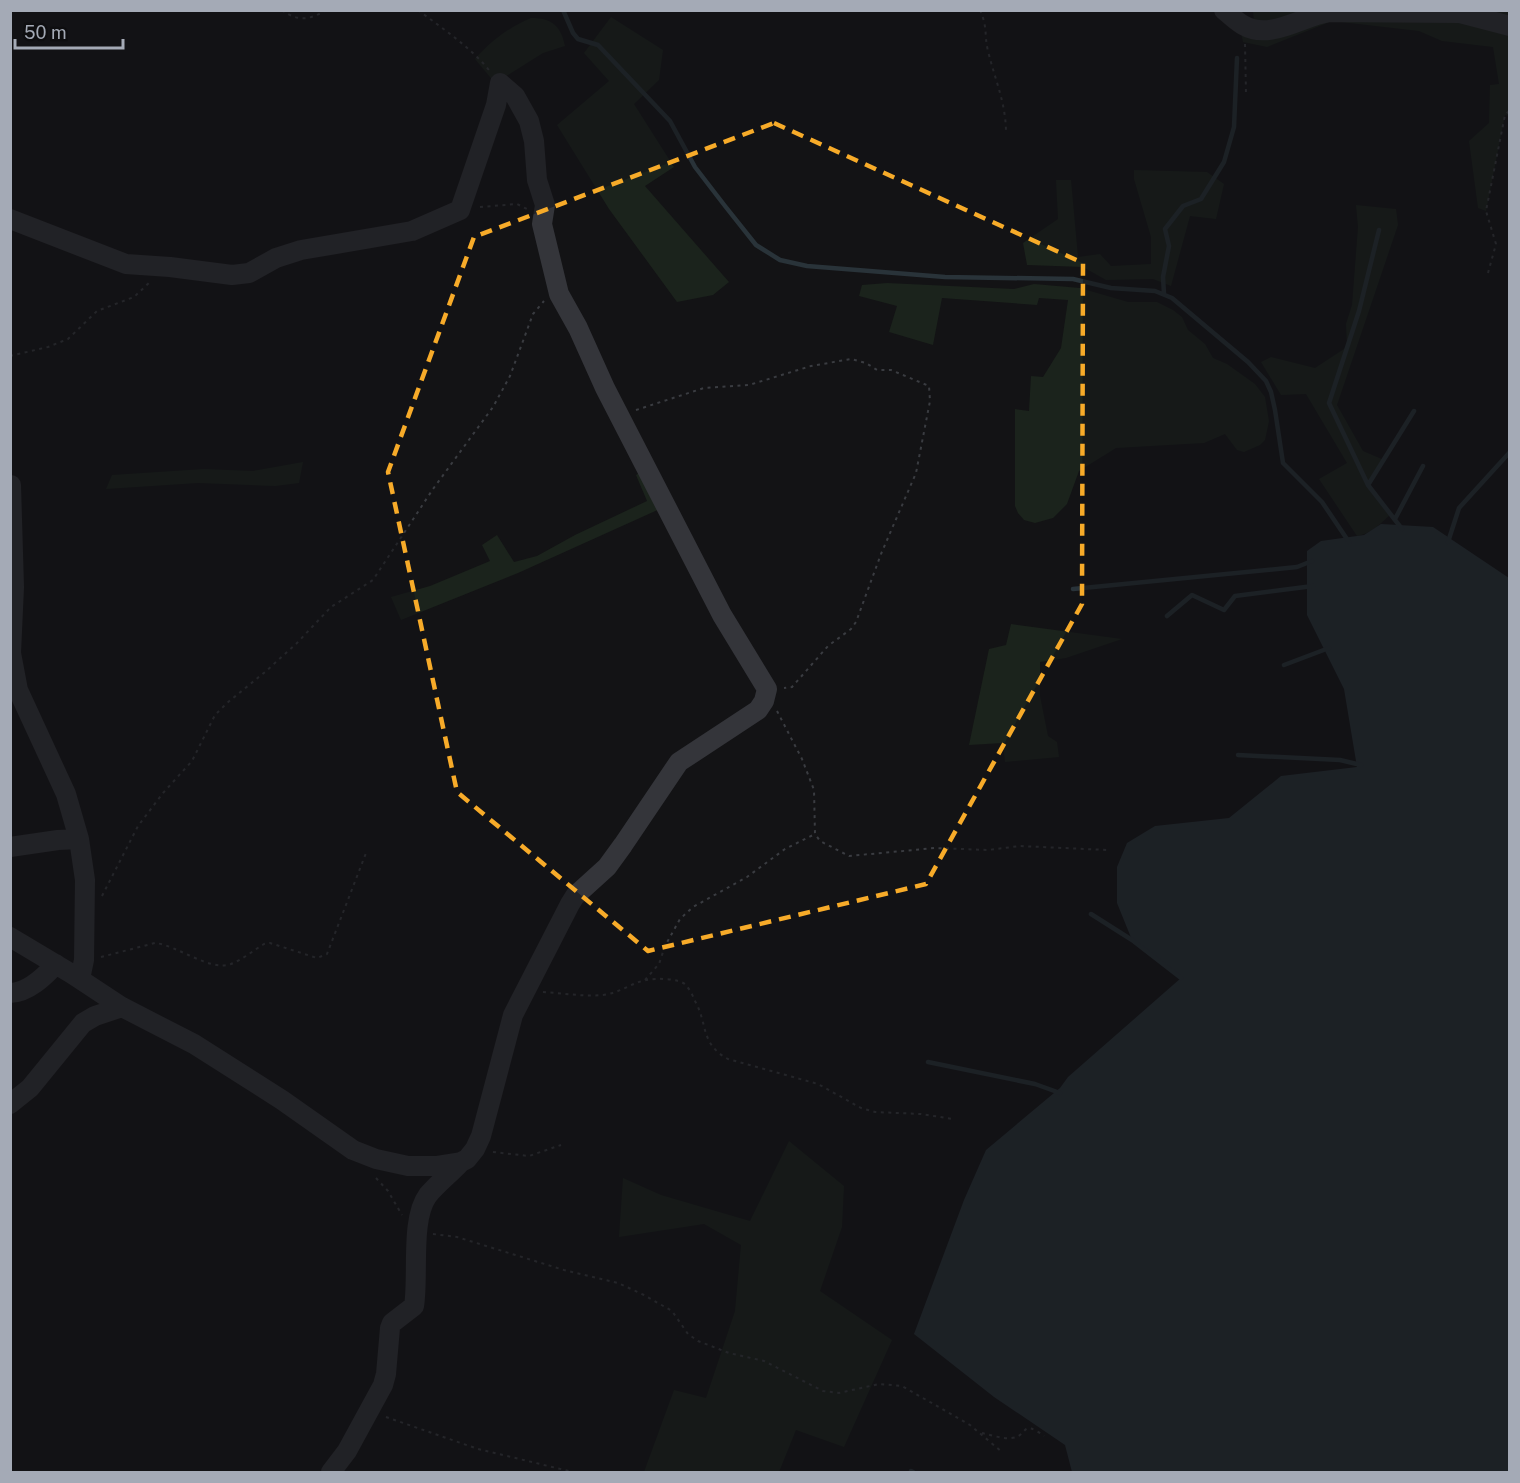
<svg xmlns="http://www.w3.org/2000/svg" width="1520" height="1483" font-family="'Public Sans',sans-serif">
<rect width="100%" height="100%" fill="#131315"/>
<path fill="#1b231c" d="M1253,11H1509V116L1505,115L1486,211L1478,208L1469,141L1489,123L1490,85L1499,84L1493,47L1442,41L1419,31L1332,21L1267,47L1243,42L1240,28L1255,32Z
M611,17L663,50L659,80L634,104L674,167L645,186L729,282L713,295L677,302L609,209L557,125L609,81L584,53Z
M531,18C552,18 561,26 565,46L543,53L495,83L475,59C492,40 508,28 531,18Z
M1134,170L1207,172L1224,184L1216,219L1190,216L1171,286L1153,279L1106,280L1083,267L1027,265L1023,243L1058,219L1056,180H1071L1078,257L1100,254L1111,266L1151,264V237L1134,179Z
M1356,205L1396,209L1398,225L1337,405L1363,451L1384,460L1368,484L1391,514C1381,523 1371,534 1357,536L1319,479L1347,463L1306,394L1281,395L1261,362L1271,357L1315,368L1347,347L1346,324L1352,305L1358,227Z
M887,283L1014,289L1034,284L1080,288L1128,302H1157L1173,310L1182,317L1188,330L1205,344L1213,358L1227,364L1255,384L1265,397L1269,421L1265,440L1260,445L1244,452L1237,450L1225,434L1204,443L1116,448L1079,471L1067,504L1053,518L1035,523L1024,520L1018,513L1015,506V409L1029,411L1031,376L1043,377L1061,348L1068,300L1039,298L1037,305L942,298L933,345L889,332L897,306L859,296L862,285Z
M303,462L299,483L275,486L198,483L106,489L112,475L204,469L253,471Z
M643,470L662,508L518,573L401,620L391,597L430,586L490,561L482,545L497,535L514,562L537,556L575,535L647,501L636,475Z
M1011,624L1122,639L1066,658L1040,662V696L1048,736L1057,742L1059,757L1005,762L1003,743L969,745L989,649L1006,645Z
M789,1141L844,1186L842,1227L820,1291L892,1340L844,1447L796,1430L779,1472H644L674,1390L706,1398L735,1311L741,1245L704,1224L619,1237L623,1178L661,1195L750,1221Z"/>
<path fill="#293339" d="M1381,524L1433,527L1509,578V1472H1072L1065,1445L994,1397L914,1334L964,1200L986,1150L1060,1088L1068,1077L1181,978L1132,940L1117,903V867L1127,843L1155,826L1229,818L1281,776L1357,767L1344,689L1307,615V551L1321,541L1364,535Z"/>
<g fill="none" stroke-linecap="round" stroke-linejoin="round">
<path stroke="#293339" stroke-width="4.5" d="M563,10L573,33L578,39L598,45L670,121L695,167L725,206L756,245L780,260L807,266L945,277L1073,279L1111,288L1155,291L1172,298L1248,362L1266,381L1271,392L1275,410L1283,463L1322,502L1349,542
M1379,230L1359,311L1329,403L1368,485L1402,529
M1164,294L1163,277L1169,246L1165,229L1183,206L1201,199L1224,162L1234,127L1237,58
M1368,485L1414,411
M1395,519L1423,466
M1448,542L1459,508L1510,452
M1073,589L1297,567L1312,561
M1167,616L1192,595L1224,610L1235,596L1313,586
M1284,665L1329,648
M1238,755L1340,760L1361,765
M1091,914L1132,940L1181,978
M928,1062L1035,1084L1060,1093
M911,1471L913,1472"/>
<path stroke="#3a3c41" stroke-width="2" stroke-dasharray="3 4.5" stroke-linecap="butt" d="M282,10C298,22 310,20 326,10
M418,10C443,29 469,46 489,70
M980,10C988,28 984,35 988,51C995,80 1006,103 1006,133
M1245,44L1246,93
M480,207L517,204L527,209
M1488,273L1496,244L1486,211L1505,115L1510,110
M10,356L48,347L68,339L97,311L134,297L150,282
M636,410L704,388L749,385L811,366L851,359L866,363L877,370H891L929,386L930,401L916,473L881,554L856,622L851,629L828,646L792,687L784,688
M777,711L802,759L814,790L815,834L820,841L849,856L935,848L988,850L1020,846L1107,850
M102,896L138,826L163,793L192,761L215,715L227,703L265,672L296,644L331,607L373,580L433,489L493,407L510,376L533,314L544,301
M101,957L155,943C177,945 210,972 231,964C242,960 254,950 264,944L270,943L317,958L327,954L366,853
M645,980L659,964L665,946L680,919L693,907L747,877L785,849L815,834
M543,992C563,993 583,997 603,995C620,993 631,983 646,980C656,978 679,978 686,985C690,990 693,996 695,1001C708,1024 700,1044 728,1059L818,1084L861,1108L875,1112L921,1114L953,1119
M493,1152L529,1156L561,1145
M376,1178L388,1191L402,1215
M433,1234L457,1237L564,1270L618,1283L644,1295L672,1311L688,1334L698,1341L729,1353L764,1361L823,1391L839,1393L879,1384L902,1386L970,1425L1002,1452
M386,1417L478,1449L573,1472
M982,1433C991,1435 1002,1439 1011,1438C1029,1437 1020,1418 1044,1436"/>
<path stroke="#34353a" stroke-width="20" d="M1224,10C1230,15 1236,21 1243,25C1270,41 1302,16 1329,12L1460,13L1510,26
M10,219L126,264L170,267L232,275L249,273L276,258L301,250L412,231L460,210L496,105L500,83L515,96L529,121L534,141L537,180L545,205L542,224L559,294L578,328L605,388L722,615L767,689L764,701L758,710L679,762L623,845L607,867L575,896L570,904L513,1015L481,1136L475,1149L467,1159L461,1162L436,1166H408L376,1159L353,1150L282,1100L194,1044L122,1007L72,974L10,937
M11,485L14,587L11,653L18,690L66,794L79,839L85,880L84,960L80,979
M10,847L58,840L79,839
M10,993C28,993 45,976 56,964
M10,1104L30,1088L83,1023L95,1016L122,1007
M331,1472L347,1451L383,1385L386,1374L390,1328L392,1323L414,1306C419,1276 410,1219 428,1195C438,1183 451,1173 461,1162"/>
</g>
<path d="M0 0H1520V1483H0ZM774,123L1083,263L1082,604L926,884L648,951L457,792L388,472L474,237Z" fill="#131315" fill-opacity=".55" fill-rule="evenodd"/>
<path fill="none" stroke="#f7ab29" stroke-width="4.5" stroke-dasharray="12 8" stroke-linejoin="round" d="M774,123L1083,263L1082,604L926,884L648,951L457,792L388,472L474,237Z"/>
<rect width="1520" height="1483" fill="none" stroke="#a4aab6" stroke-width="24"/>
<path d="M15 39v9h108v-9" fill="none" stroke="#a4aab6" stroke-width="3"/>
<text x="24" y="39" font-size="18" fill="#a4aab6" stroke="#0e0e10" stroke-width="4.5" paint-order="stroke">50 m</text>
</svg>
